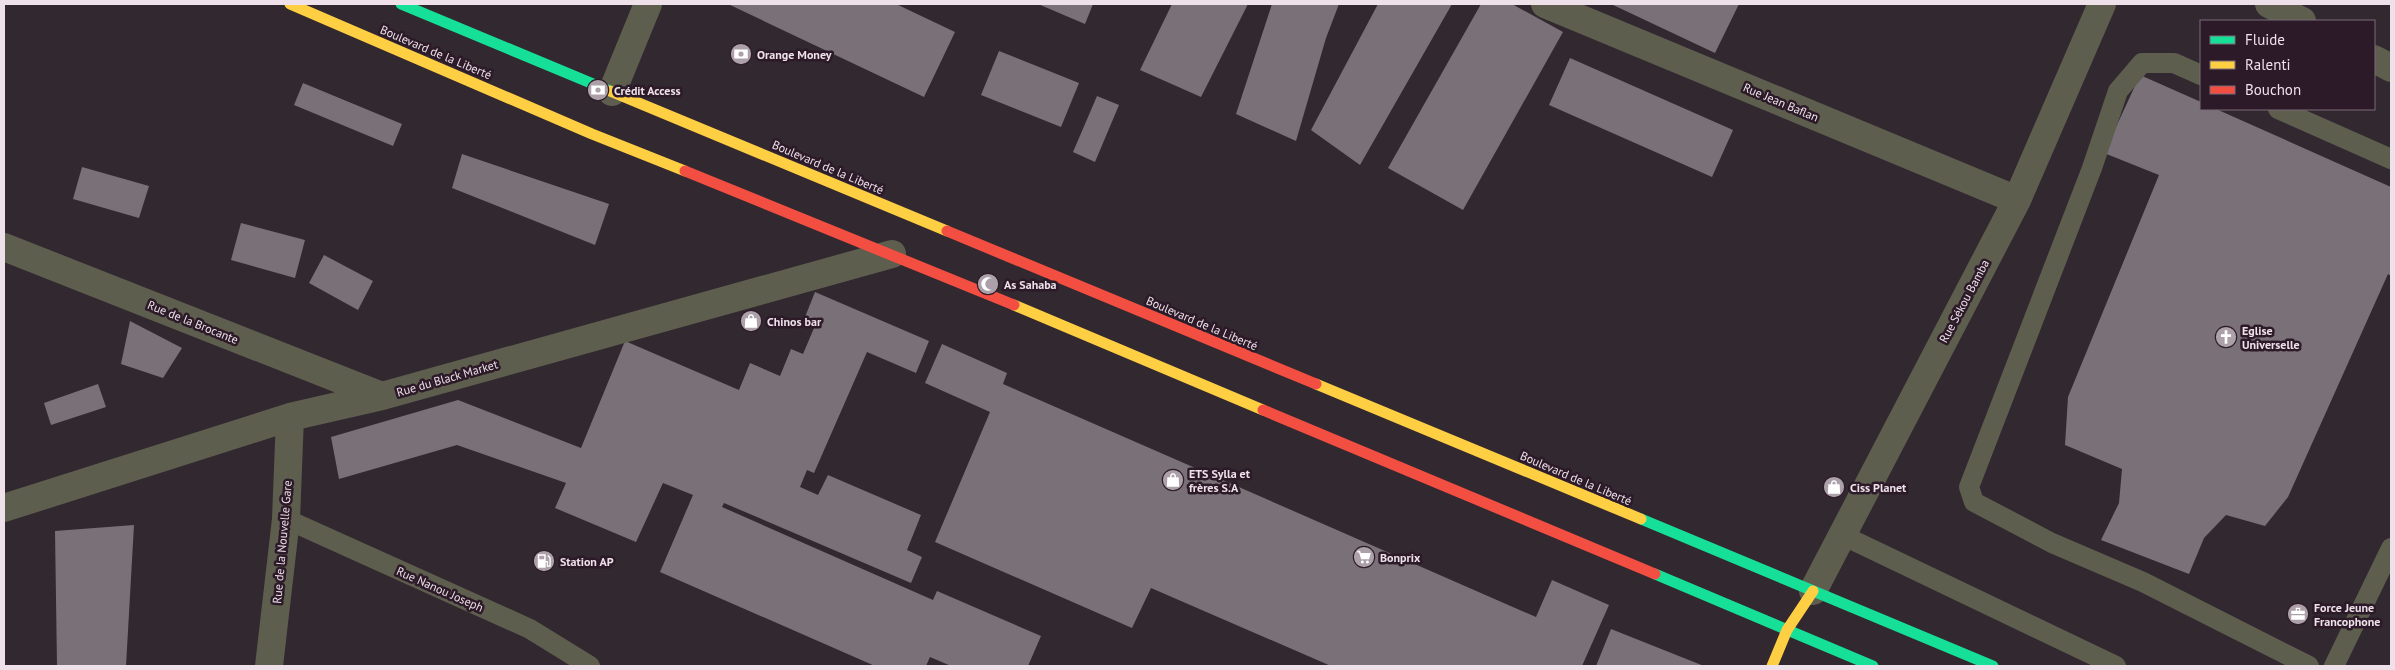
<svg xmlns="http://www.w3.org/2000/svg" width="2395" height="670" font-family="'PT Sans',sans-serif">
<rect width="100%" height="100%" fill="#322830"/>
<path fill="#7a7178" d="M728,4H896L955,32L924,97Z
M1038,4H1093L1085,24Z
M1172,4H1248L1201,97L1140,70Z
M1272,4H1339L1326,38L1296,141L1236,114Z
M1378,4H1452L1360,165L1311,130Z
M1481,4H1512L1563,32L1463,210L1388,168Z
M1611,4H1739L1715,53Z
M999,51L1079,83L1061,127L981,95Z
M1570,58L1733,130L1712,177L1549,105Z
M2140,75L2201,102V109H2216L2391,187V276L2388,274L2288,497L2265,526L2226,515L2204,538L2189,574L2101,540L2119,503L2122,469L2065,445L2068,397L2159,175L2104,153Z
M303,83L402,124L393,146L294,105Z
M1097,96L1119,105L1095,162L1073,152Z
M462,154L609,204L595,245L452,188Z
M82,167L149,186L139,218L73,199Z
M241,223L305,240L295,278L231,260Z
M324,255L373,281L358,310L309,283Z
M815,292L929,341L916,373L867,352L814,473L807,470L800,487L818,495L828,475L921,515L907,550L922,557L911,583L724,503L722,507L933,600L937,591L1041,636L1028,666H951L930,657L926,666H875L660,572L693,495L663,483L636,542L555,508L566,483L457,445L339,479L331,437L458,400L581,448L625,341L739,390L750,363L780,376L791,349L803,354L817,321L805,317Z
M130,321L182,348L163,378L121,364Z
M942,344L1007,373L1003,384L1536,617L1552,580L1609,605L1582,666H1331L1151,588L1132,628L935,542L990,412L925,383Z
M98,384L106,407L51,425L44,403Z
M134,525L126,666H57L55,531Z
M1611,629L1704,666H1596Z"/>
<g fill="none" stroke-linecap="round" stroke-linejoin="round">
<path stroke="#5e5e4f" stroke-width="20" d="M2201,75L2174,63H2142L2118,91L2092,168L1969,487L1974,502L2052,543L2143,582L2309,666
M2278,109L2391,159
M286,519L530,629L590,666
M1842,535L2116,666
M2334,666L2391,548"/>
<path stroke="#5e5e4f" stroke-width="28" d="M1545,4L2017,200
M2269,4L2302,21
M2374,59L2391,68
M612,92L648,4
M4,247L382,396
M4,508L290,417L382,396L892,254
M1813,591L2017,200L2102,4
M269,666L286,519L290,417"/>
<path stroke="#16e098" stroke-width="11" d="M401,4L610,91
M1641,519L1993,666
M1655,574L1873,666"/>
<path stroke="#ffcf43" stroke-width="11" d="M290,4L592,134L685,171
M610,91L947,231
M1014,305L1263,410
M1316,384L1641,519
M1772,666L1787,630L1813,591"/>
<path stroke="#f24e42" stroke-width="11" d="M685,171L1014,305
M947,231L1316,384
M1263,410L1655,574"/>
</g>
<defs>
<g id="bank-disc" transform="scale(1.125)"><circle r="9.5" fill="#aca0a9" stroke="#2c1a28"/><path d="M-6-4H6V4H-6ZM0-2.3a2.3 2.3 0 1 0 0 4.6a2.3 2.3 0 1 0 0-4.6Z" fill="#fff"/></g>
<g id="mosque-disc" transform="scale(1.125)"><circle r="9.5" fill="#aca0a9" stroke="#2c1a28"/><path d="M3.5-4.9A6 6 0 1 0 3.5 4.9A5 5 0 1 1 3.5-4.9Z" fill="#fff"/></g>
<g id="shop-disc" transform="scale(1.125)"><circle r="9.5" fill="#aca0a9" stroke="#2c1a28"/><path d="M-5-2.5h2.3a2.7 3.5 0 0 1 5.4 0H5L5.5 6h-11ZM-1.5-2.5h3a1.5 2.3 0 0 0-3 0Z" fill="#fff"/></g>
<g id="church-disc" transform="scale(1.125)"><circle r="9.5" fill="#aca0a9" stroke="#2c1a28"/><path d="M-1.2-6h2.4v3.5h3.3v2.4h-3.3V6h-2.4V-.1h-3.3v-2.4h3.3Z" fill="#fff"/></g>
<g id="supermarket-disc" transform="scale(1.125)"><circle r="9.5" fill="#aca0a9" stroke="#2c1a28"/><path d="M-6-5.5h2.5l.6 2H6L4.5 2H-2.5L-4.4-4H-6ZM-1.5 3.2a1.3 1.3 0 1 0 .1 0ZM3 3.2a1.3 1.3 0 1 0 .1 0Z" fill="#fff"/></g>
<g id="fuel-disc" transform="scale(1.125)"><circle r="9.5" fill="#aca0a9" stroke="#2c1a28"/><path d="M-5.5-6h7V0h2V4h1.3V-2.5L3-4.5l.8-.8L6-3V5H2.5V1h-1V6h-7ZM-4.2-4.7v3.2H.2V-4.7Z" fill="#fff"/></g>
<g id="office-disc" transform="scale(1.125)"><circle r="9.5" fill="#aca0a9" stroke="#2c1a28"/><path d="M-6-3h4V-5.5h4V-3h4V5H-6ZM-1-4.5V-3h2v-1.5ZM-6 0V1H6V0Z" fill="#fff"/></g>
</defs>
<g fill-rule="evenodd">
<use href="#bank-disc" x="741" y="54"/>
<use href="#bank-disc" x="598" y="90"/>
<use href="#mosque-disc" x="988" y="284"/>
<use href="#shop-disc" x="751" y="321"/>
<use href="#church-disc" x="2226" y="337"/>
<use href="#shop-disc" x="1173" y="480"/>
<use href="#shop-disc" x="1834" y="487"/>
<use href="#supermarket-disc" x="1364" y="557"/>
<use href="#fuel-disc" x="544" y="561"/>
<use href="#office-disc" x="2298" y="614"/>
</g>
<g text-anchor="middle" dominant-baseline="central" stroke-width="5" stroke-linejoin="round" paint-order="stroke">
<g font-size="12" fill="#eee1ea" stroke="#2c1a28">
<text transform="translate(436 52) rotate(23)">Boulevard de la Liberté</text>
<text transform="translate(1781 102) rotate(23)">Rue Jean Baflan</text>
<text transform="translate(828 167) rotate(23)">Boulevard de la Liberté</text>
<text transform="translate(1964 301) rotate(-62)">Rue Sékou Bamba</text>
<text transform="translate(193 322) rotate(22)">Rue de la Brocante</text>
<text transform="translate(1202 323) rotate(23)">Boulevard de la Liberté</text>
<text transform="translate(447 378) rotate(-16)">Rue du Black Market</text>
<text transform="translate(1576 478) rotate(23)">Boulevard de la Liberté</text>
<text transform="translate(282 542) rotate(-85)">Rue de la Nouvelle Gare</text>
<text transform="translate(440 589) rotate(24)">Rue Nanou Joseph</text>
</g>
<g font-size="12" font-weight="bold" fill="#eee1ea" stroke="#2c1a28" text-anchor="start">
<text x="757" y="54">Orange Money</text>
<text x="614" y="90">Crédit Access</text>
<text x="1004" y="284">As Sahaba</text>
<text x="767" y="321">Chinos bar</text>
<text x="2242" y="330">Eglise<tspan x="2242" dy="14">Universelle</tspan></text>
<text x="1189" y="473">ETS Sylla et<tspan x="1189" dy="14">frères S.A</tspan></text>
<text x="1850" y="487">Ciss Planet</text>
<text x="1380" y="557">Bonprix</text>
<text x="560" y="561">Station AP</text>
<text x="2314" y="607">Force Jeune<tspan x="2314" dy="14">Francophone</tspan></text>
</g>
</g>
<rect width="2395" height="670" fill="none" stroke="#eee1ea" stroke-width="10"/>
<rect x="2200" y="20" width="175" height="90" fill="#2c1a28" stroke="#7a6a76"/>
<rect x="2210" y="36" width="25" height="8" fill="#16e098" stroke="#7a6a76"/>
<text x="2245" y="45" font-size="15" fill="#eee1ea">Fluide</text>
<rect x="2210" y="61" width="25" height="8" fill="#ffcf43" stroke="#7a6a76"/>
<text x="2245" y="70" font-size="15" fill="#eee1ea">Ralenti</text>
<rect x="2210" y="86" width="25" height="8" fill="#f24e42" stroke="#7a6a76"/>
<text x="2245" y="95" font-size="15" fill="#eee1ea">Bouchon</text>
</svg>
